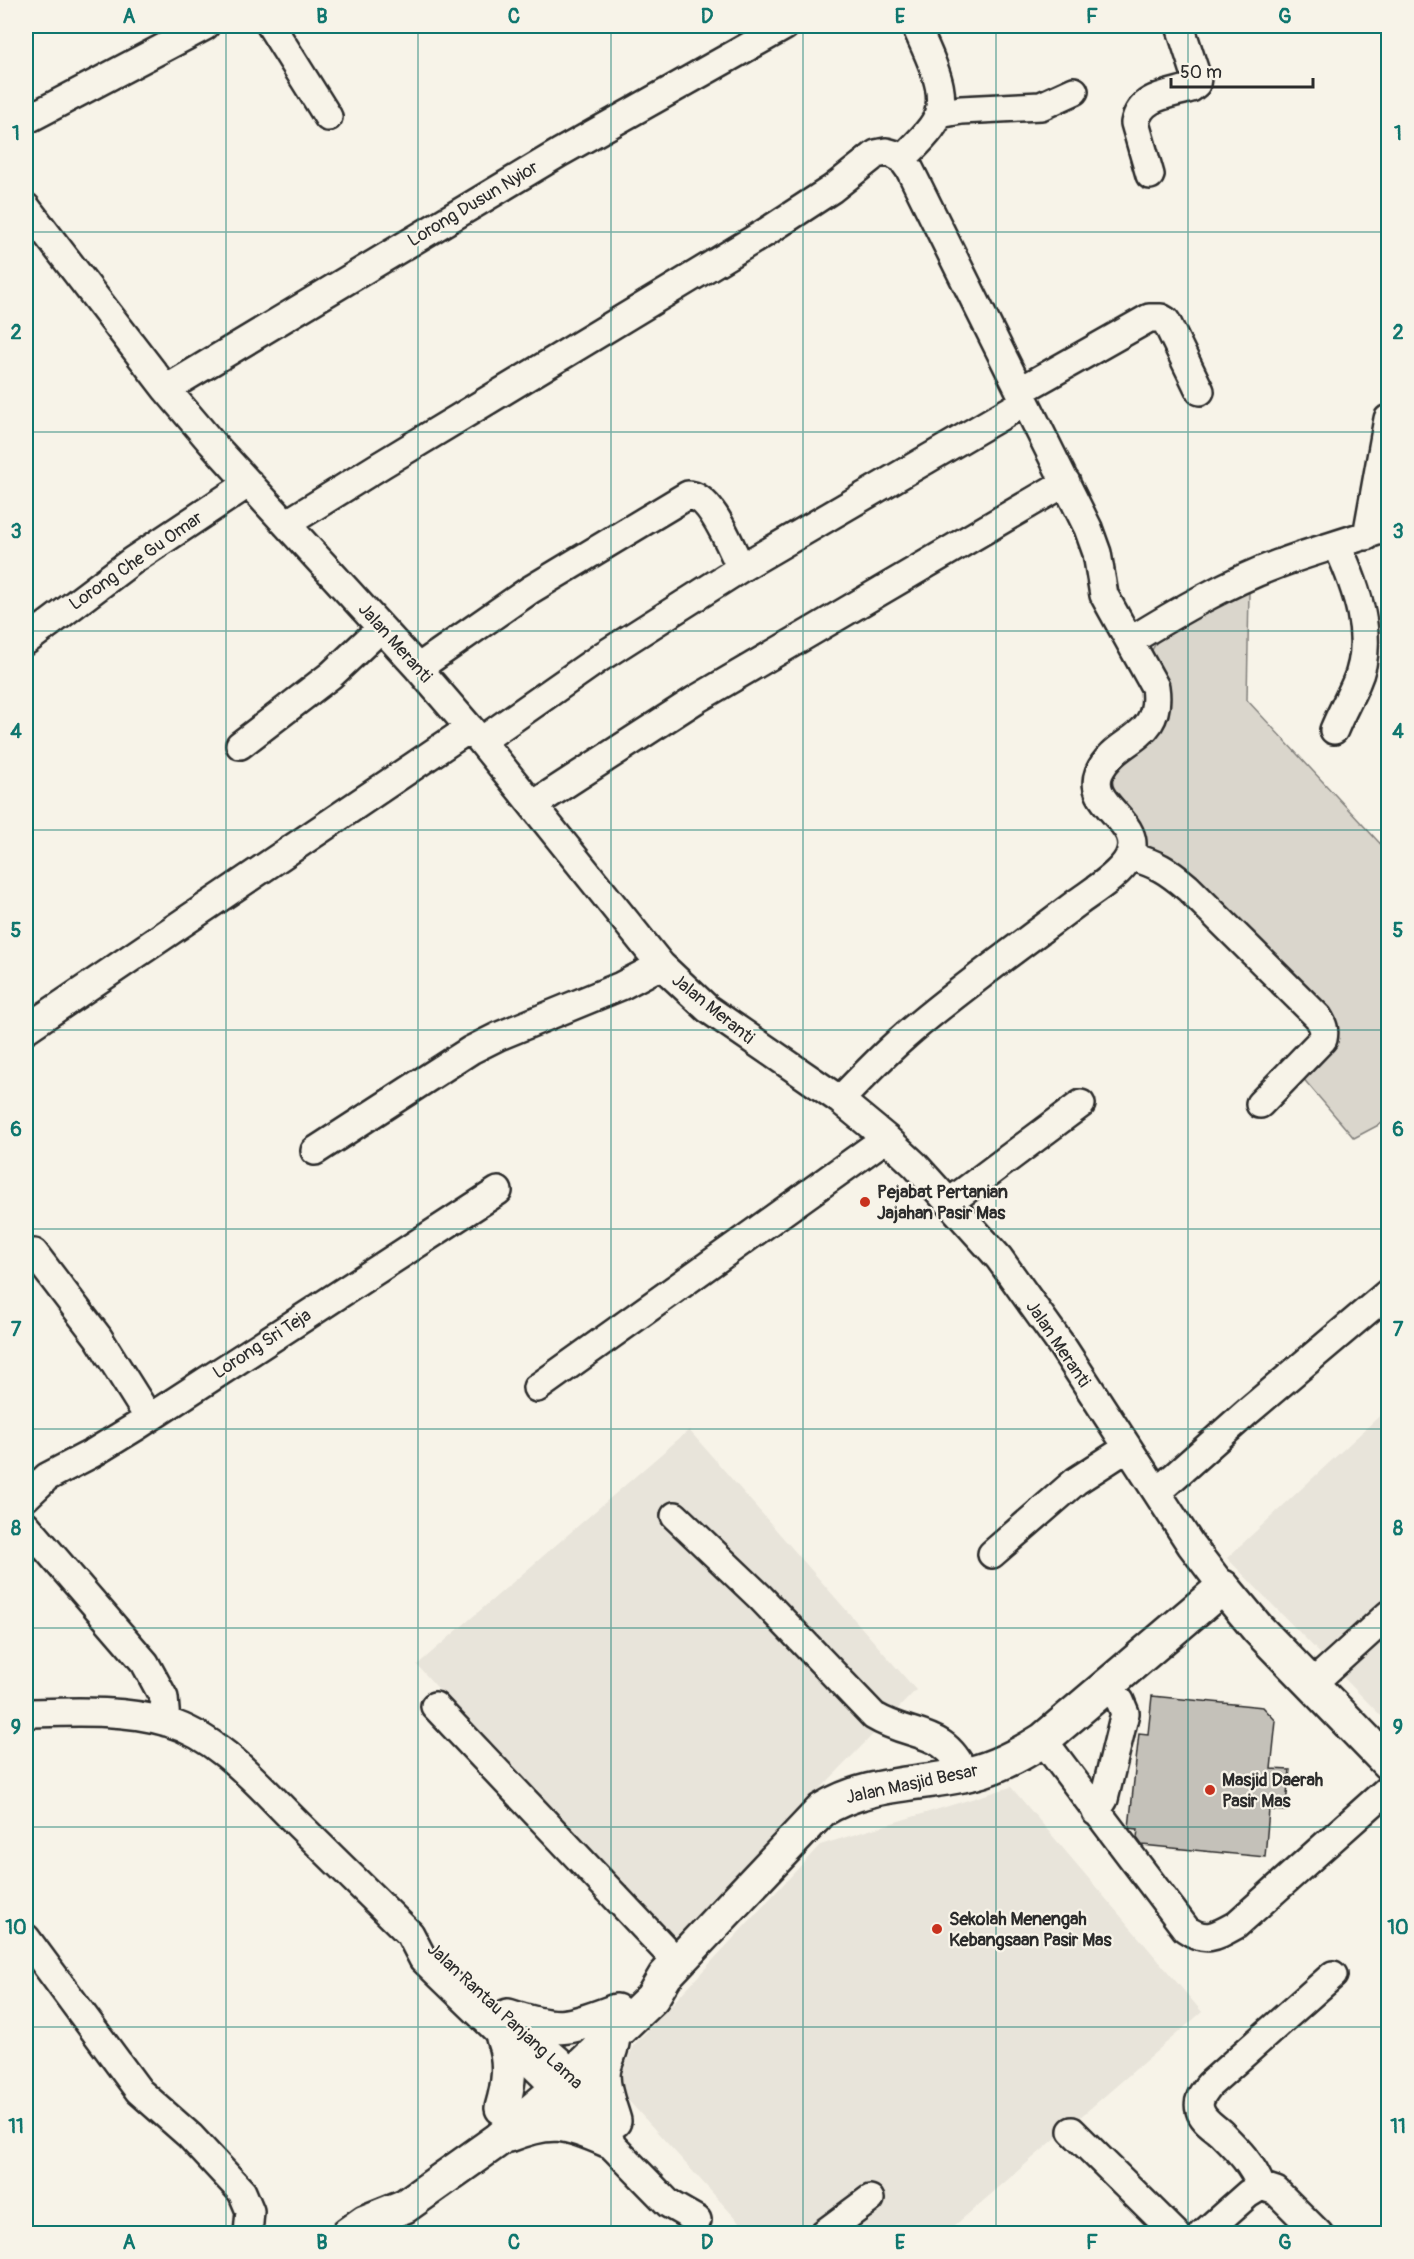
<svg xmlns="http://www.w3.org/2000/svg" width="1414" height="2259" font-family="Pangolin,sans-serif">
<rect width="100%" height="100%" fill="#f7f3e8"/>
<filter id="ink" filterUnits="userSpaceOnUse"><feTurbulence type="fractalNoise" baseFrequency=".0167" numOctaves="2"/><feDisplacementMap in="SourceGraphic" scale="12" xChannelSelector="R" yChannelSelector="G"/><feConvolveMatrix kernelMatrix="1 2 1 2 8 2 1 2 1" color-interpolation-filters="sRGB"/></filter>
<g filter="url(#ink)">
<path fill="#e8e4da" d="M1388,1408V1723L1227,1558Z
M689,1430L916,1690L669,1945L417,1665Z
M1011,1787L1202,2012L946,2233H749L617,2088L633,2046L820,1845Z"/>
<path fill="#dad6cc" stroke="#82807c" stroke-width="1.5" d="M1249,591L1247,700L1388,852V1120L1354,1138L1301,1076L1337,1034L1139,850L1109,790L1114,764L1163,721L1151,652L1162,632Z"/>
<path fill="#c4c1b9" stroke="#2b2b2b" stroke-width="1.5" d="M1152,1696L1263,1707L1276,1721L1271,1769L1290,1770L1285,1811L1269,1810L1265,1857L1142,1845L1137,1838L1138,1829L1129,1828L1139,1733L1148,1734Z"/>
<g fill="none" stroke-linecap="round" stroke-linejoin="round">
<g stroke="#2b2b2b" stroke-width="32">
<path id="minor" d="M271,26L328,117
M939,114L961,110L1041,106L1074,91
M26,120L205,26
M902,159C912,149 923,139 931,128C955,98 928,56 916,26
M1150,175L1135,123C1140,96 1168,95 1191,88L1196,84L1197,78L1180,26
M26,207L166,389L211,442L418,668L481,741L661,965L708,1009L840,1100L886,1138L915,1165L999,1258L1062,1346L1191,1545L1223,1587
M166,389L559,153L785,26
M1020,391L1149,318H1161L1166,321L1200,391
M286,524L381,465L763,234L832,189L876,154L886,152L893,154L902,159L910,170L1088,528L1097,553L1104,595L1155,687C1163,741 1115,736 1099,773C1086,806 1146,822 1129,857C1121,874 1093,891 1078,902C1050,923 1022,944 994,965C964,988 933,1011 905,1036C882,1056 861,1078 840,1100
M1367,536L1388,419
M26,641L132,561L249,483
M1130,641C1177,612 1227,583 1278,564C1315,550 1352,541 1388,527
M418,668L530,590L688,495C712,495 731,549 741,568
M1334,730C1341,713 1349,699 1356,683C1376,639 1356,586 1337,545
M481,741L601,657L741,568L1025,402
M240,745L331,675L381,628
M533,805L695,700L1066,482
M1130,856C1157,864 1167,870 1188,888L1318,1017C1323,1025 1325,1030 1323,1039L1260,1104
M26,1029L470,728
M315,1151L471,1050L499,1036L621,986L661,965
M950,1202L1081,1104
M34,1253L98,1337L149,1418
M537,1388L886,1138
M1157,1492L1246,1413L1388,1293
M26,1497L47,1477L93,1453L137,1426L498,1191
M675,1516L760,1597L874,1716C912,1739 945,1727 965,1775
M26,1525L145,1663L164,1698L166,1722
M992,1554L1076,1481L1127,1448
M1312,1684L1388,1615
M435,1706L678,1963
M26,1713C72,1712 122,1709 167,1722C221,1738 260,1787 299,1825C336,1861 373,1898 410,1934L423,1959L542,2074L669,2204L697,2220
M1043,1740L1186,1929C1206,1943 1216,1936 1236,1925L1388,1789
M1096,1812L1104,1799L1125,1713L1120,1701L1107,1686
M26,1938L139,2091L190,2136L242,2192L250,2211L248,2234
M509,2017L558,2060L614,2121
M1072,2131L1176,2234
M1261,2186C1252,2164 1239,2151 1222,2134C1215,2127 1203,2121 1200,2110C1197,2100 1203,2093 1209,2085L1333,1975
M823,2234L870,2199
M1203,2234L1248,2194L1261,2186L1276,2191L1319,2234"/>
</g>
<g stroke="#2b2b2b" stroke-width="38">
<path id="major" d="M508,2016C560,2033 566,2029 616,2011
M613,2035C613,2048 607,2056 604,2068C600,2085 610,2106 614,2121
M502,2108C509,2084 512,2062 503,2038
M509,2135C552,2118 566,2122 607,2140
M348,2234L365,2222L405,2206L498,2140L557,2089L652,1998L665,1976L822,1810C864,1783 916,1785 963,1775C992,1770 1018,1756 1043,1740L1223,1587L1258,1629L1388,1763"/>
</g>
<use href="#minor" stroke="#f7f3e8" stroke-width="27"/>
<use href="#major" stroke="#f7f3e8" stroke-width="33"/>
</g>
</g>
<path fill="none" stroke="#0f766e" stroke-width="1.5" stroke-opacity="0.55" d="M226,26V2234M418,26V2234M611,26V2234M803,26V2234M996,26V2234M1188,26V2234M26,232H1388M26,432H1388M26,631H1388M26,830H1388M26,1030H1388M26,1229H1388M26,1429H1388M26,1628H1388M26,1827H1388M26,2027H1388"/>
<g fill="#c8321e" stroke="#f7f3e8" stroke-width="2">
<circle cx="865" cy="1202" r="6"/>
<circle cx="1210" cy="1790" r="6"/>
<circle cx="937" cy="1929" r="6"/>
</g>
<g text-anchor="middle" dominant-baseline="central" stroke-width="4.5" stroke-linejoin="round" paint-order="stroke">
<g font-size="18" fill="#2b2b2b" stroke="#f7f3e8">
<text transform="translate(473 204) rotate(-31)">Lorong Dusun Nyior</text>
<text transform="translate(136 561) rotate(-35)">Lorong Che Gu Omar</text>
<text transform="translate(395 643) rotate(48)">Jalan Meranti</text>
<text transform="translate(713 1009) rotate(39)">Jalan Meranti</text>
<text transform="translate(262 1344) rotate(-33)">Lorong Sri Teja</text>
<text transform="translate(1058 1344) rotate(56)">Jalan Meranti</text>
<text transform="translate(912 1784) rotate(-12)">Jalan Masjid Besar</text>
<text transform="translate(505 2016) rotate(43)">Jalan Rantau Panjang Lama</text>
</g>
<g font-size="18" font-weight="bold" fill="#2b2b2b" stroke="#f7f3e8" text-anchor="start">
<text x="877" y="1192">Pejabat Pertanian<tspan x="877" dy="21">Jajahan Pasir Mas</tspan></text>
<text x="1222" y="1780">Masjid Daerah<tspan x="1222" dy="21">Pasir Mas</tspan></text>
<text x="949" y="1919">Sekolah Menengah<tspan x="949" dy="21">Kebangsaan Pasir Mas</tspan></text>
</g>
</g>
<rect width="1414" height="2259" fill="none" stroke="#f7f3e8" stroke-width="66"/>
<path d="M1171 78v9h142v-9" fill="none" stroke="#2b2b2b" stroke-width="3"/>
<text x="1180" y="78" font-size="18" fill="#2b2b2b" stroke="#f7f3e8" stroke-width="4.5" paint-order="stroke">50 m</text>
<rect x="33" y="33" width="1348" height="2193" fill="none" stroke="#0f766e" stroke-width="2"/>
<g font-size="20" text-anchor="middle" font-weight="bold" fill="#0f766e">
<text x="129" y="23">A</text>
<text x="322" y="23">B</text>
<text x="514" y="23">C</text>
<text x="707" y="23">D</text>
<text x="900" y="23">E</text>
<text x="1092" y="23">F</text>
<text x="1285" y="23">G</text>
<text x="16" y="140">1</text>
<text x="1398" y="140">1</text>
<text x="16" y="339">2</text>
<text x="1398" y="339">2</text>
<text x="16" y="538">3</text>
<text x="1398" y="538">3</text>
<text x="16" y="738">4</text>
<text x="1398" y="738">4</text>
<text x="16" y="937">5</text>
<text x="1398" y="937">5</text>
<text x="16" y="1136">6</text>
<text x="1398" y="1136">6</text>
<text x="16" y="1336">7</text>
<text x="1398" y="1336">7</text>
<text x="16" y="1535">8</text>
<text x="1398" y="1535">8</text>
<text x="16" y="1734">9</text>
<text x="1398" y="1734">9</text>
<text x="16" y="1934">10</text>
<text x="1398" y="1934">10</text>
<text x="16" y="2133">11</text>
<text x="1398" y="2133">11</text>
<text x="129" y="2249">A</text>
<text x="322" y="2249">B</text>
<text x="514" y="2249">C</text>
<text x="707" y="2249">D</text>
<text x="900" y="2249">E</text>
<text x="1092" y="2249">F</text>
<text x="1285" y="2249">G</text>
</g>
</svg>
